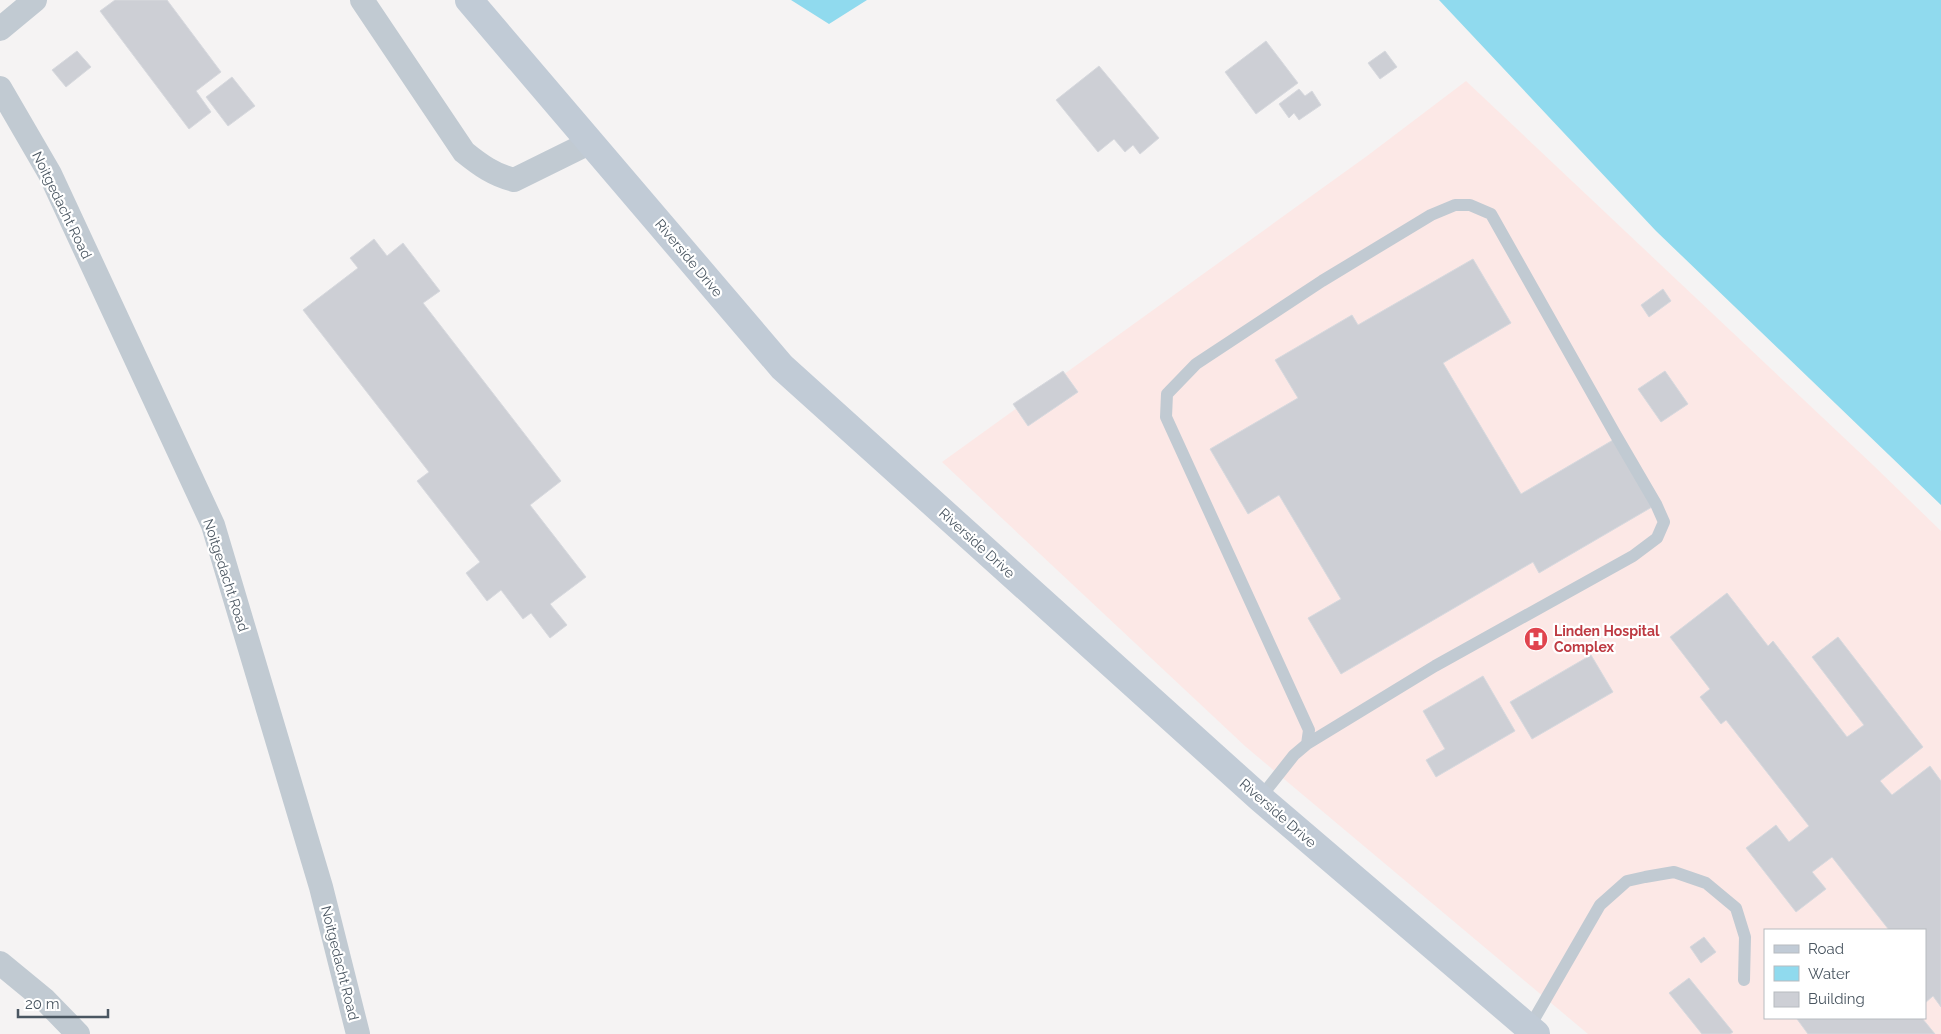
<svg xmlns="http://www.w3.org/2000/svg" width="1941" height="1034" font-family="Raleway,sans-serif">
<rect width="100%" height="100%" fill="#f5f3f3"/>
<path fill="#fce8e6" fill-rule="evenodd" d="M1466,81L1874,466L1941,531V1034H1588L1246,747L942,462L1367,156ZM1765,930H1925V1018H1765Z"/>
<path fill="#90daee" d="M791,0H867L829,24Z
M1439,0H1941V505L1656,231Z"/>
<path fill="#cdcfd5" stroke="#d7d9de" d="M115,0H167L221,72L196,91L211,112L189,129L100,11Z
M1266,41L1298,83L1256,114L1225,72Z
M77,51L91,67L66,87L52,70Z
M1385,51L1397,67L1380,79L1368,63Z
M1099,66L1159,138L1140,154L1133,145L1125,152L1114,139L1098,152L1056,100Z
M232,77L255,106L228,126L206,97Z
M1299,89L1305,96L1312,91L1321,105L1299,120L1294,113L1289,118L1279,104Z
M374,239L387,256L403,243L440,291L423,303L561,481L530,505L586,577L550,604L567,625L550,638L531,613L523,619L501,590L487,601L466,573L480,562L417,481L429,472L303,310L358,268L350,258Z
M1473,259L1511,323L1443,363L1521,494L1613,440L1652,507L1539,573L1533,562L1341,674L1308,618L1341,599L1279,495L1248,514L1210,449L1298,398L1275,360L1352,315L1358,325Z
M1663,289L1671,301L1649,317L1641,305Z
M1063,371L1078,392L1028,426L1013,404Z
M1665,371L1688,404L1661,422L1638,389Z
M1727,593L1768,646L1773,641L1847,737L1864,725L1812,657L1838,637L1923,747L1880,781L1892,795L1930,766L1941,781V1007L1933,996L1925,1003V930H1889L1832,857L1812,872L1826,889L1796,912L1746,848L1776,825L1789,842L1809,826L1726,720L1721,724L1700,697L1710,689L1670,637Z
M1591,655L1613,692L1532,739L1510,702Z
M1483,676L1515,731L1436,777L1426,760L1445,749L1423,711Z
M1704,937L1716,952L1701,963L1690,947Z
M1689,978L1733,1032L1730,1034H1702L1669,993Z
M1799,1018H1922L1935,1034H1808L1797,1019Z"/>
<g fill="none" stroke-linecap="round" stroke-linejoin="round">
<path stroke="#c1cad2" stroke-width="12" d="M1260,798L1294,755L1307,744L1309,730L1166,417L1167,394L1196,364L1322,281L1431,215L1455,205H1470L1491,214L1614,432L1656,504L1664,522L1657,538L1633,556L1435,666L1307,744
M1529,1028L1600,905L1627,881L1645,877L1674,872L1706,883L1736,908L1745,937L1744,980"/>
<path stroke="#c1cad2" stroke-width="24" d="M362,0L464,152C480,165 494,175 514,180L591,142
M0,29L35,0
M0,88L50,174L213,525L321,887L358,1034
M0,963L45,1000L78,1034"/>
<path stroke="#c1cbd6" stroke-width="28" d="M469,0L782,367L1260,798L1536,1034"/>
</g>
<defs>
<g id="hospital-disc" transform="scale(1.25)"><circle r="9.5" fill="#e0444e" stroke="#fff"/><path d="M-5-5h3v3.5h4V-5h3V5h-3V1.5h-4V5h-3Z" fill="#fff"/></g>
</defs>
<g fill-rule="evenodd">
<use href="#hospital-disc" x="1536" y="639"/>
</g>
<g text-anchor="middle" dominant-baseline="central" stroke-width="4.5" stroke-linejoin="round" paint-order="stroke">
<g font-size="14" fill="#4a5661" stroke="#fff">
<text transform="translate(62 205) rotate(64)">Noitgedacht Road</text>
<text transform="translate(689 258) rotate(50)">Riverside Drive</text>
<text transform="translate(977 543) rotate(42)">Riverside Drive</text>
<text transform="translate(226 575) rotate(72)">Noitgedacht Road</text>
<text transform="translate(1278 813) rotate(41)">Riverside Drive</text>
<text transform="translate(340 963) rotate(76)">Noitgedacht Road</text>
</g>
<g font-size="14" font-weight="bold" fill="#be3a42" stroke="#fff" text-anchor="start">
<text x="1554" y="631">Linden Hospital<tspan x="1554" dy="16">Complex</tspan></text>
</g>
</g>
<rect x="1764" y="929" width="162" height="90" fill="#ffffff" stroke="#b7bbc0"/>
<rect x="1774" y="945" width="25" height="8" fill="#c1cbd6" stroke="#b7bbc0"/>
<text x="1808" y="954" font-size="15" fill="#4a5661">Road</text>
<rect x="1774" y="966" width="25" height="15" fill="#90daee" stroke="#b7bbc0"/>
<text x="1808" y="979" font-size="15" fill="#4a5661">Water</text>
<rect x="1774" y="992" width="25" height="15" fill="#cdcfd5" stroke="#b7bbc0"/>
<text x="1808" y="1004" font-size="15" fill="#4a5661">Building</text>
<path d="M18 1009v8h90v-8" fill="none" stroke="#4a5661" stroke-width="2.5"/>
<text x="25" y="1009" font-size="15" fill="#4a5661" stroke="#ffffff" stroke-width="4" paint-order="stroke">20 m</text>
</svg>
